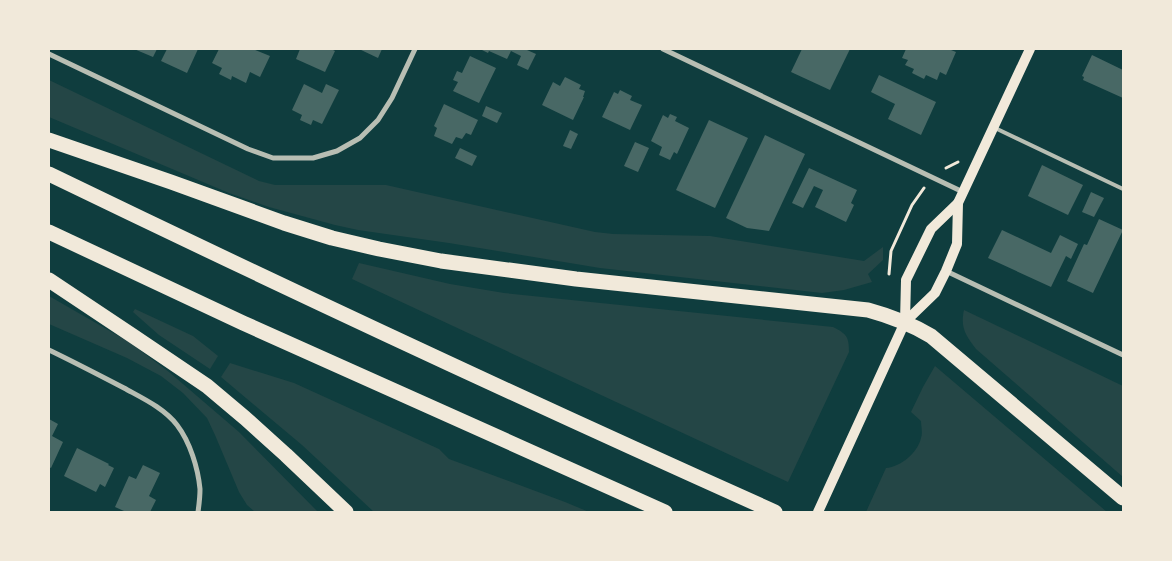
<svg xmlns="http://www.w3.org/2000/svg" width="1172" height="561" viewBox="0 0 1172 561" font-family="'PT Sans Narrow',sans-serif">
<rect width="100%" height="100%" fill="#0f3d3e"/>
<!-- green -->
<g fill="#244646">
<polygon points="49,80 259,181 275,185 386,185 595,232 613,234 710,236 864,261 883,247 883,260 868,274 872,282 844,290 822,293 600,268 449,243 358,230 335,225 269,207 229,193 49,117"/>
<path d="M359 263 450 284 504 293 833 327C847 334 849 337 849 352L788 482 352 279Z"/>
<polygon points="49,296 129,342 169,372 239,432 318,512 255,512 247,505 239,492 215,435 207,418 183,393 161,376 127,358 49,324"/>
<polygon points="135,309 193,336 218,356 210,369 159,335 133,312"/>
<path d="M964 310 1123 386V477L976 349C966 336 960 328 964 310Z"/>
<polygon points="230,363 294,383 439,449 449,459 565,502 589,512 374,512 302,445 221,377"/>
<path d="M935 366 1107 512H866L886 468C901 467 918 452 921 438 923 433 921 426 921 421L911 412 923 387Z"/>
</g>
<!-- building -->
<g fill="#486865">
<polygon points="134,49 157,49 153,57"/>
<polygon points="167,49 198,49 187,73 161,61"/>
<polygon points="219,49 253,49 270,56 260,77 250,72 246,83 232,76 231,80 219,74 222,68 212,63"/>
<polygon points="300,49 331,49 335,51 325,72 296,59"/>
<polygon points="359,49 382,49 378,58"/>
<polygon points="480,49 528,49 527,50 536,54 528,70 517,65 521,56 511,51 507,59 489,51 488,53"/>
<polygon points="802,49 850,49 830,90 791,72"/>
<polygon points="906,49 952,49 951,50 956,52 946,75 940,72 937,80 926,75 924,79 912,73 914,69 905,65 908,60 902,58"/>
<polygon points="1092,55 1123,70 1123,98 1083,80 1084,77 1082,76"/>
<polygon points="470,56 496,68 479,103 453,91 458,82 453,80 457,71 462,73"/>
<polygon points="879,75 936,102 921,135 888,119 895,104 871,92"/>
<polygon points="565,77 581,85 579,89 585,91 583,97 584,97 573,120 542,105 553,82 560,86"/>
<polygon points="304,84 322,93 326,84 339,90 322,124 313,120 311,125 300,120 302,115 292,110"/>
<polygon points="620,90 632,96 630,100 642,105 630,130 602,117 614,92 618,94"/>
<polygon points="444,104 478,120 471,135 466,133 462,139 456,137 452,144 434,136 437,128 434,126"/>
<polygon points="486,106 502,113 497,123 482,116"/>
<polygon points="670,114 677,117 675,121 689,128 677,154 674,152 670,160 659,155 662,147 651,141 663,115 668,118"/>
<polygon points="709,120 748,138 715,208 676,190"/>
<polygon points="570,130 578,134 571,149 563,146"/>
<polygon points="765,135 805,154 769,231 747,228 726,218"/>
<polygon points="635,142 649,148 638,172 624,166"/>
<polygon points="460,148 477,156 472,166 455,158"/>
<polygon points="1042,165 1083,185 1068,215 1028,196"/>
<polygon points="809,168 857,190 851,203 854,205 846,222 815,207 823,190 814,186 803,208 792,203"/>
<polygon points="1091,192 1104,198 1094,217 1082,212"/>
<polygon points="1099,219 1123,230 1093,293 1067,281 1084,244 1087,245"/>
<polygon points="1002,230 1051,253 1060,235 1078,244 1071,259 1066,256 1051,287 988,258"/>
<polygon points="49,419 58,424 52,436 63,442 51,468 49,467"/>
<polygon points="77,448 109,464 108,465 114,468 105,487 100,484 96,492 64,476"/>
<polygon points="143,465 160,473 149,496 156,500 150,512 123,512 124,511 115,507 129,476 136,479"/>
</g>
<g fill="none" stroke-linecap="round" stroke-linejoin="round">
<!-- path -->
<g stroke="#f1e9da" stroke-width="3">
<polyline points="946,168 958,162"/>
<polyline points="889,274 891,251 912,205 924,188"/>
</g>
<!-- service -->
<polyline stroke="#b8beb3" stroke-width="4" points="995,128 1123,189"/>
<!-- minor -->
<g stroke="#b8beb3" stroke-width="5">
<polyline points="663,49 963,192"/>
<polyline points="49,54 248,149 273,158 313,158 337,151 360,138 378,120 392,98 415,49"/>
<polyline points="946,271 1123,355"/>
<path d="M49 350C74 362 99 375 124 388 142 398 164 408 177 425 190 442 198 468 200 489 200 497 199 505 198 512"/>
</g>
<!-- secondary -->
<g stroke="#f1e9da" stroke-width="10">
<polyline points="905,322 906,280 931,229 958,203"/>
<polyline points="818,512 905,322 935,293 946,271 957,244 958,203 1030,49"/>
</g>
<!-- motorway -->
<g stroke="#f1e9da" stroke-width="15">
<path d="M49 140 171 182 284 223 332 238 379 249 441 261 576 279 868 310C890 316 911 324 931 336L1123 498"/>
<path d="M49 174C289 290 531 403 775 512"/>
<polyline points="49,232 243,323 665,512"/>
<polyline points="49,280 133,336 207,386 245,418 286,455 346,512"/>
</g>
</g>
<!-- border -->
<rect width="1172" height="561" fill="none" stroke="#f1e9da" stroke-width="100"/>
</svg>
